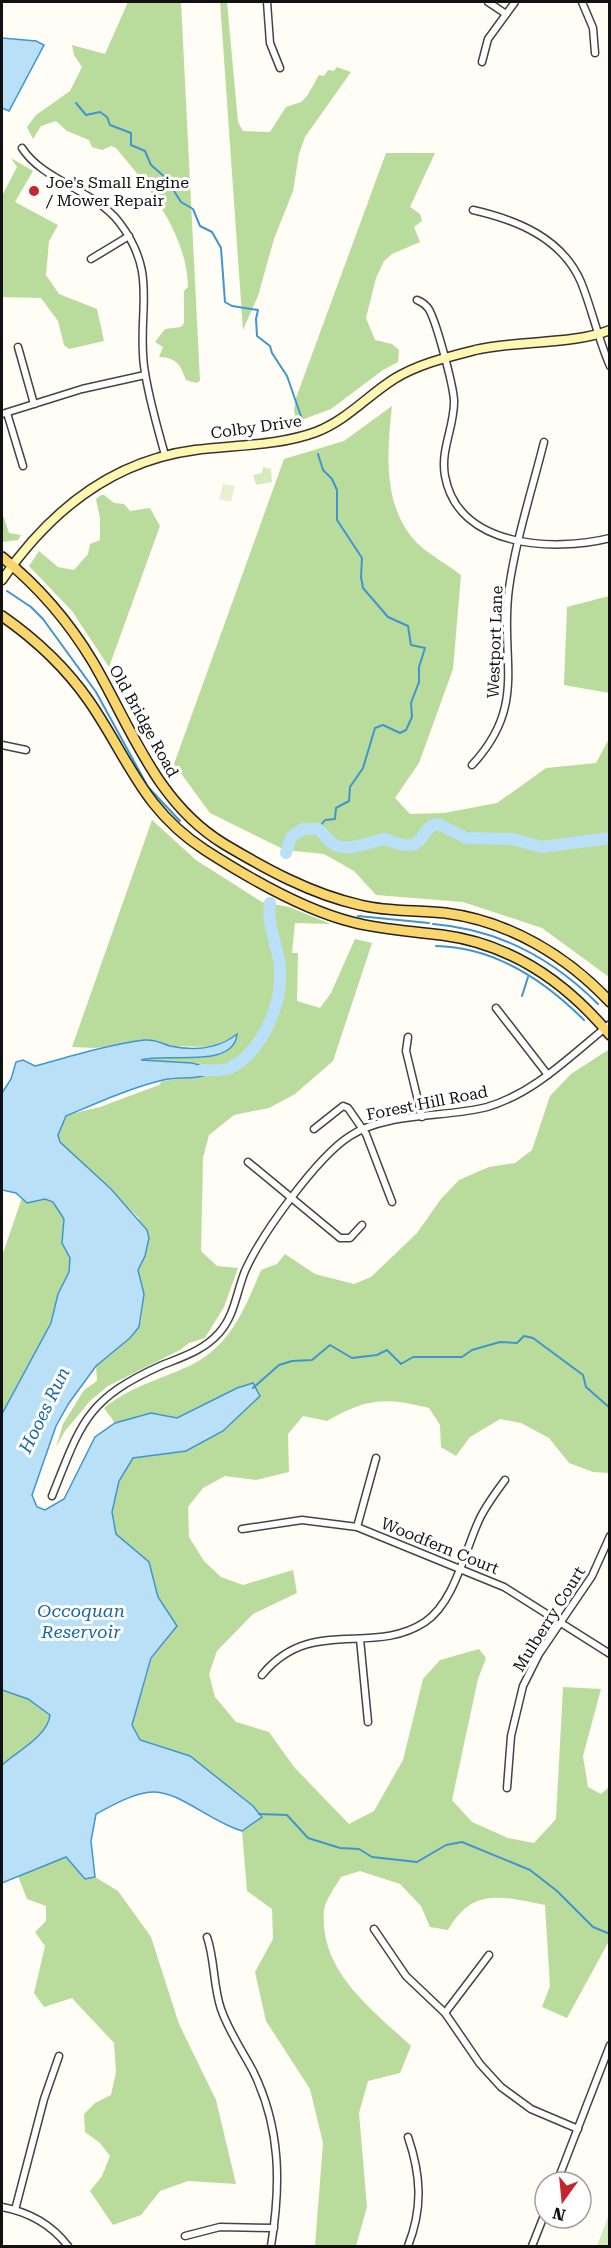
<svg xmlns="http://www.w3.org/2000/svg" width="611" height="2248" viewBox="0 0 611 2248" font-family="'Roboto Serif',serif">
<rect width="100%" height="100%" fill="#fffdf5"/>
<!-- green -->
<g fill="#d5ebbd">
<polygon points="263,467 271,469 272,482 256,485 253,475 262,473"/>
<polygon points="609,2214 609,2246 597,2246"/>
</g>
<!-- forest -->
<g fill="#b9dc9c">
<path d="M128 2H181L200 381 196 383 186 380C180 364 177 358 159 357L163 347 155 342 165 329 181 327 184 323V291L188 287C187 234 149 187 116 148L111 146 102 150 92 147 89 140 67 131 56 121 41 126 33 139 27 127 36 115 70 91 82 67 74 55 72 45 105 54Z"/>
<polygon points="220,2 227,2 238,122 243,131 270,132 286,107 301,102 307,96 319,75 324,76 328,70 334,71 337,67 351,72 305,137 299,154 293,191 274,239 258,296 243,330"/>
<polygon points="386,153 435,153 410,207 420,214 422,221 414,227 420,242 392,254 384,261 376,278 366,318 375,340 392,344 399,350 398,362 383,370 331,409 296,422 294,410 296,398"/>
<polygon points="11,158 33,171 15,202 58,225 49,241 46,275 59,294 97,309 104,341 69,349 64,345 58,321 41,298 2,297 2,196 17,167"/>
<path d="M392 406C387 452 382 505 416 542 428 554 447 564 461 575L453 669 419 763 395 798 410 814 444 813 497 803 546 768 596 763 609 739V977L542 928 463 902 376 895 354 871 324 854 285 850 210 813 174 764 284 459 344 441Z"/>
<polygon points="101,495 104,495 114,503 124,504 130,511 150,508 160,526 109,667 72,611 29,566 39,551 58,567 74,570 88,554 90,544 100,540 100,518 96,499"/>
<polygon points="2,512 9,533 21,535 18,540 2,542"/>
<polygon points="609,596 609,693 564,685 567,607"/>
<path d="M152 820 196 860 262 902 289 907 331 924 295 923 292 953H298L297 1001 320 1008 331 993 355 939 372 943 333 1061 295 1094 269 1108 234 1115 209 1135 203 1158 201 1251 217 1266 238 1268 224 1307 205 1338 189 1343 180 1350 108 1386 90 1401 65 1431 56 1447 63 1424 84 1390 97 1381 96 1366 130 1338 141 1321 144 1294 138 1270 139 1218 60 1142 58 1135 66 1115 100 1107 159 1085 162 1081 210 1075 216 1070 192 1063 139 1060C161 1055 214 1062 227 1051 232 1047 234 1040 237 1035L211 1047 172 1046 154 1040 95 1048 72 1047Z"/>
<path d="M608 1050 609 1473 593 1472 569 1463 549 1438 521 1423 500 1419 470 1437 456 1456 441 1447 440 1425 429 1408C386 1397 366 1398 327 1421L303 1416 288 1434 289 1472 256 1480 225 1476 203 1488 188 1507 189 1537 204 1561 221 1577 243 1585 293 1570 297 1593 253 1614 217 1651 209 1674 215 1697 236 1722 269 1732 294 1767 349 1824 374 1811 403 1760 423 1679 440 1660 479 1649 486 1658 478 1679 452 1800 472 1822 508 1838 534 1843 556 1819 563 1687 601 1689 583 1756 588 1787 601 1794 609 1787V1941L567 2018 542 2007 550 1986 545 1905C502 1897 473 1886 448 1930L430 1927 421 1906 400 1884 360 1871 341 1877C336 1886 325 1900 324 1910 319 1972 371 2008 411 2046L400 2073 368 2081 359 2113 367 2207 356 2246H315L323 2143 310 2089 266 2021 255 1972 273 1939 272 1909 247 1891 242 1831 262 1816 190 1757 140 1740 132 1725 152 1658 177 1626 158 1597 149 1562 116 1534 112 1512 119 1481 133 1458 186 1451 223 1431 260 1396 253 1383 237 1388 177 1418 151 1413 115 1423 104 1408C130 1387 158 1380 187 1367 229 1349 245 1309 261 1270L277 1264 285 1254 315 1274 354 1284 371 1277 417 1233 441 1199 459 1180 489 1167 515 1163 532 1150 550 1096 571 1074Z"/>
<polygon points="22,1198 27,1203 45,1199 53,1202 64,1219 62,1243 70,1258 69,1272 58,1294 51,1323 2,1414 2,1256"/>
<path d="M2 1690 28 1699 51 1715C48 1736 16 1752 2 1765Z"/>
<polygon points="66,1857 85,1879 95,1877 118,1891 151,1937 179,2024 216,2100 236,2184 188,2181 160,2191 141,2215 113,2225 90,2191 102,2176 110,2156 100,2143 85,2132 84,2114 95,2103 111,2095 116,2072 114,2043 72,1998 44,2007 34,1993 45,1946 35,1932 46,1921 46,1906 27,1899 18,1876"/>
</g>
<!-- pitch -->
<polygon fill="#e6f2cf" points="223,484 235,486 231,502 219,499"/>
<!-- water -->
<g fill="#b9e0f7" stroke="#3f96cf" stroke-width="1.5">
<polygon points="2,38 36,41 44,45 9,111 2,108"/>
<path d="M237 1034C234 1070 166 1052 141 1060L192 1063 217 1070C200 1081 182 1076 163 1080 130 1088 97 1103 66 1116L58 1135 60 1142 111 1189 147 1230 149 1238 145 1256 138 1270 144 1294 139 1327 130 1338 96 1366 69 1403 56 1426 32 1495 37 1507 45 1510 64 1499 95 1437 115 1423 151 1413 177 1418 237 1388 253 1383 260 1396 223 1431 186 1451 133 1458 119 1481 112 1512 116 1534 149 1562 158 1597 177 1626 151 1658 132 1725 140 1740 190 1756 253 1806 262 1817 242 1831C214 1823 185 1797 162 1793 141 1788 113 1805 96 1814L91 1841 95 1877 85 1879 66 1857 2 1883V1765C16 1752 48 1736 50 1715L28 1699 2 1690V1414L51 1323 58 1294 69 1272 70 1258 62 1243 64 1219 53 1202 45 1199 27 1203 16 1193 2 1190V1093L11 1079 16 1062 23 1060 35 1066C72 1056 107 1045 144 1040 156 1039 160 1043 170 1046 194 1051 218 1049 237 1034Z"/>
</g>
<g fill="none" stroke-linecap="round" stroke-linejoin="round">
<!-- stream -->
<g stroke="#3f96cf" stroke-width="2">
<polyline points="76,103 86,115 100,112 107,117 110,125 131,133 131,145 145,151 151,165 166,178 181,202 193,209 200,226 212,232 221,248 225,302 232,306 258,310 256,319 257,336 270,346 272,353 287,376 303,422"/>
<polyline points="318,454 323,470 332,479 337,490 337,520 362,558 361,577 363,588 388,617 408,626 411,645 425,648 419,667 419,682 411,703 412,717 406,730 400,733 383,725 375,728 363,768 350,787 349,801 336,808 335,819 325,820 318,829"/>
<polyline points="7,591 31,607 43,619 96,692 148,787 180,821"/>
<polyline points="358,916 429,923"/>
<path d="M433 924C497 929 552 958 598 1004"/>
<path d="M436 946C493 947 544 980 584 1020"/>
<polyline points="522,996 528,977"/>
<polyline points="253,1388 279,1365 292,1361 312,1360 330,1345 352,1358 377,1355 387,1350 401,1364 413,1357 462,1357 472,1350 500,1342 517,1343 524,1336 533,1338 583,1375 586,1387 610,1408"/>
<polyline points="259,1814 287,1815 308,1838 340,1848 359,1849 372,1857 417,1862 446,1845 462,1842 530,1870 557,1891 593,1927 610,1934"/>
</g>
<!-- river -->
<g stroke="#b9e0f7" stroke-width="12">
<path d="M286 853 291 837 303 829H318C323 833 327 839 332 843 347 854 370 841 385 839 430 858 415 828 438 824L466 838 513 839 542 847 610 838"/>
<path d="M202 1070C211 1070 222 1072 230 1068 262 1052 282 1005 280 970 279 947 266 925 270 903"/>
</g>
<defs>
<g id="street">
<polyline points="267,2 270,43 280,68"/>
<polyline points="488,2 506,14"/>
<polyline points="582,2 593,28 595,53"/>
<polyline points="482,62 488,39 515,2"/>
<path d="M22 148C43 181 93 189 119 222 159 274 137 310 144 366 148 396 157 426 165 455"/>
<path d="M473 210C517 220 562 238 581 282 592 309 598 339 610 366"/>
<polyline points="91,259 129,236"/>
<path d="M417 300C422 302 425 304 428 308 436 319 453 385 454 400 455 426 440 449 445 476 458 548 554 552 610 538"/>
<polyline points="18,347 34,404"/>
<polyline points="7,413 23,466"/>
<polyline points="2,414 82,389 145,375"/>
<polyline points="2,745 26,750"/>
<path d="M472 765C529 704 499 659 509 588 516 539 532 490 544 442"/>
<polyline points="496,1008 548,1075"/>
<polyline points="408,1037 406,1051 422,1117"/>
<polyline points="314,1129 343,1106 348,1108 366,1134 392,1202"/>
<polyline points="248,1162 340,1238 350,1238 362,1225"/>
<path d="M52 1496C81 1424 85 1400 160 1366 182 1357 203 1351 219 1333 235 1315 236 1293 245 1271 261 1235 317 1157 350 1136 386 1112 445 1118 487 1107 535 1093 571 1055 610 1024"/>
<polyline points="357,1527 376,1458"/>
<polyline points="242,1529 302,1520 357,1527 504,1587 610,1654"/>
<polyline points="360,1639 368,1722"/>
<path d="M262 1675C311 1615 372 1657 425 1622 455 1602 465 1549 480 1518 487 1504 496 1492 505 1480"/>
<polyline points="507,1788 511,1736 523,1686 539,1654 592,1576 610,1536"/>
<polyline points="374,1929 406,1976 445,2013 480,2064 501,2087 531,2109 578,2129"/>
<path d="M207 1937C215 1960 213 1986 221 2009 229 2032 242 2050 253 2071 281 2128 281 2185 271 2246"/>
<polyline points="445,2013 489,1955"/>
<path d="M408 2137C421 2175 423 2208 408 2246"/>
<polyline points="557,2182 610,2045"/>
<path d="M2 2207C29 2212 51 2224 68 2246"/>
<polyline points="15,2210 44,2099 59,2056"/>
<polyline points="185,2236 220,2227 274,2228"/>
<polyline points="532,2246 545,2213"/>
</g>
<path id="secondary" d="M2 580C49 512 110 461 195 450 234 445 278 446 316 432 347 420 367 396 394 379 418 364 448 357 475 350 518 340 572 345 610 330"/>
<g id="primary">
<path d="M2 557C38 586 69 622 93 662 131 727 156 803 224 844 266 869 311 894 360 905 388 912 417 910 445 913 509 921 567 956 610 1002"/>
<path d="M2 616C35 639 66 668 89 701 129 759 142 809 205 850 247 877 304 910 352 922 382 930 412 931 442 935 511 944 566 982 610 1035"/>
</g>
</defs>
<!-- street casing -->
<use href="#street" stroke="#444" stroke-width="9"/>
<!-- secondary casing -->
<use href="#secondary" stroke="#333" stroke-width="11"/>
<!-- primary casing -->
<use href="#primary" stroke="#222" stroke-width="12"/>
<!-- street -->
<use href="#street" stroke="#fff" stroke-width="6"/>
<!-- secondary -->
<use href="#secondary" stroke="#fff6b0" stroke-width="8"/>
<!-- primary -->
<use href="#primary" stroke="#f9d66b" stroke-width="9"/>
</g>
<!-- markers -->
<circle fill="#c4262e" stroke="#fff" stroke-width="2" cx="34" cy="191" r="6"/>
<g text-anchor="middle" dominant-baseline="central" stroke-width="6" stroke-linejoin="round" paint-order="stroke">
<!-- poi labels -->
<g font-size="16" fill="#111" stroke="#fff" text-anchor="start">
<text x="46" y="182">Joe's Small Engine<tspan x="46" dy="18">/ Mower Repair</tspan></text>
</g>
<!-- street labels -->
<g font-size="16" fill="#111" stroke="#fff">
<text transform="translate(256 427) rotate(-8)">Colby Drive</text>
<text transform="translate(495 642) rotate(-88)">Westport Lane</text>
<text transform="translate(144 721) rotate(61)">Old Bridge Road</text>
<text transform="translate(427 1103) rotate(-11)">Forest Hill Road</text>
<text transform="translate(440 1546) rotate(22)">Woodfern Court</text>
<text transform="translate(549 1619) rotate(-58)">Mulberry Court</text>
</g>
<!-- water labels -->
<g font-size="18" font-style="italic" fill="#1768a6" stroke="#fff">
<text transform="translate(44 1410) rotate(-64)">Hooes Run</text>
<text x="81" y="1610">Occoquan<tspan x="81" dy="21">Reservoir</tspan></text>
</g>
</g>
<!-- border -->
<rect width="611" height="2248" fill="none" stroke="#111111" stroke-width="6"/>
<!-- north arrow -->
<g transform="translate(563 2200) rotate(195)"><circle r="28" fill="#ffffff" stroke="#a0a0a0" stroke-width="1.5"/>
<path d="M0-4.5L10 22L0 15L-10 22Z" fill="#c4262e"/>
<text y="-9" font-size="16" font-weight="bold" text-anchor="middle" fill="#111111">N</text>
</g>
</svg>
